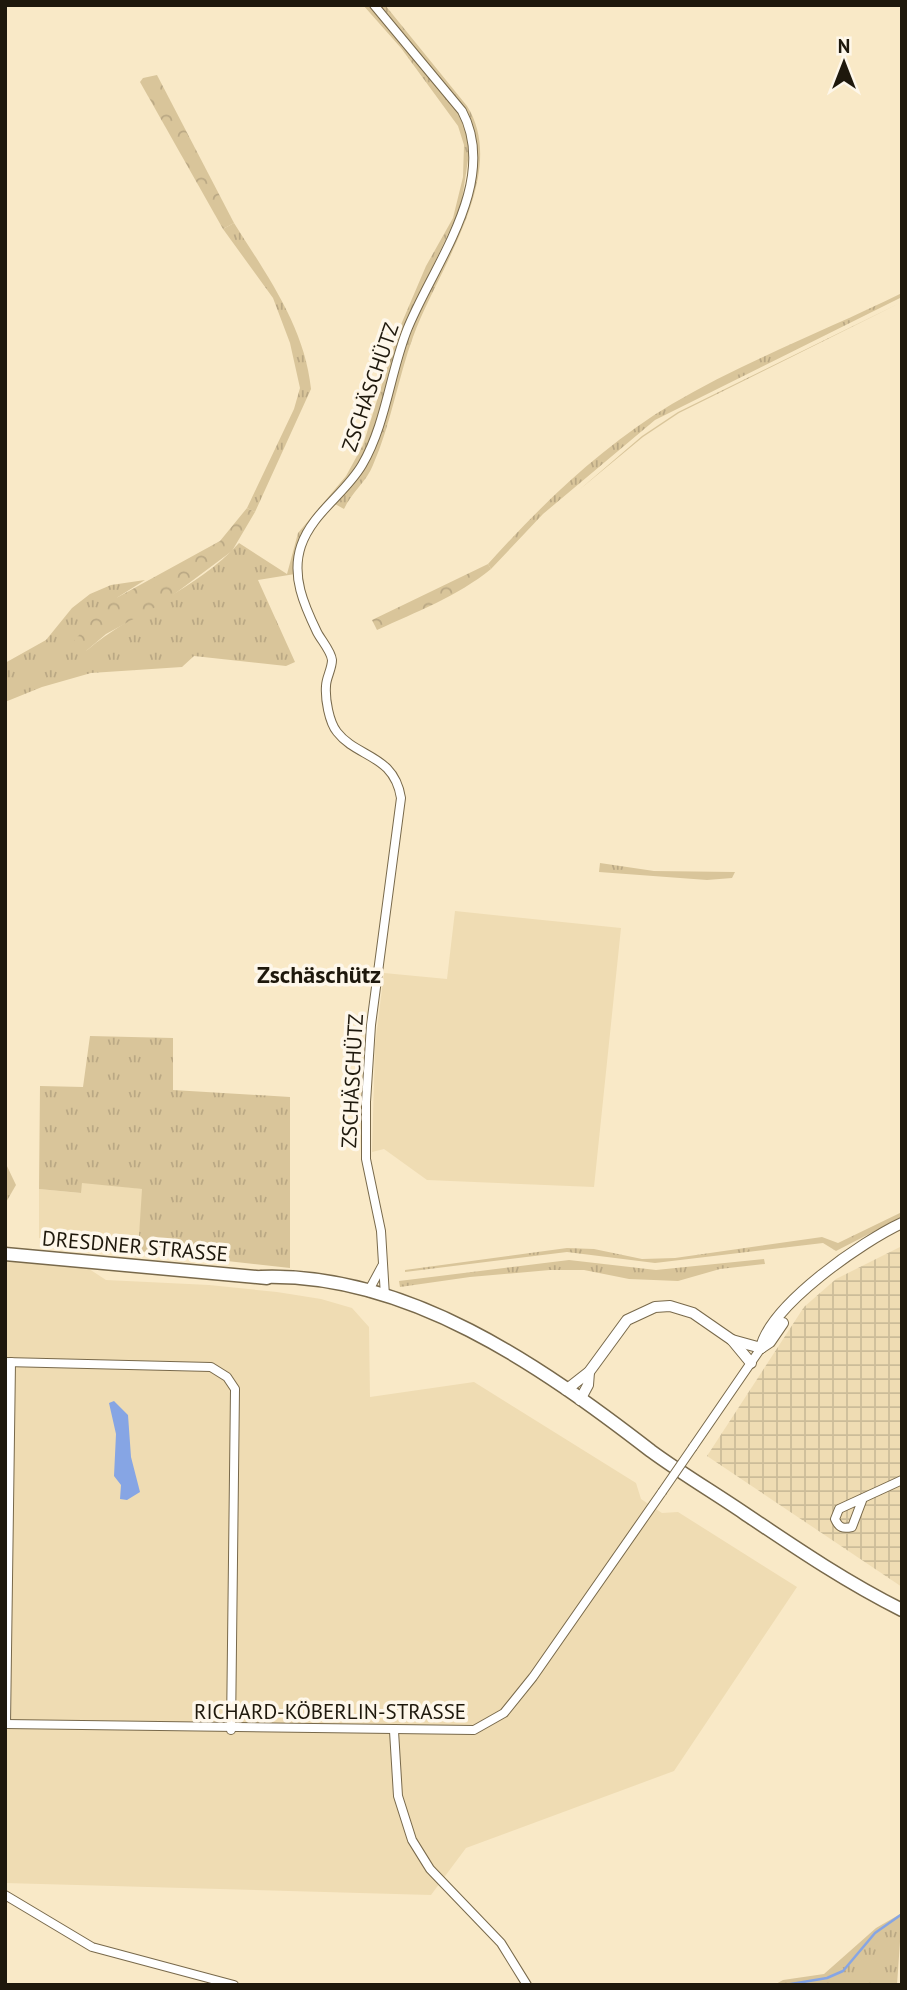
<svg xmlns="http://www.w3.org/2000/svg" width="907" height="1990" viewBox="0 0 907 1990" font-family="'PT Sans',sans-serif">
<defs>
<pattern id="industrial-grid" width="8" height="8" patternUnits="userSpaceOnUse" patternTransform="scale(1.75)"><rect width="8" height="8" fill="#efdcb3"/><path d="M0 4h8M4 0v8" fill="none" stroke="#ccbc99"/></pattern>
<pattern id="grass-tufts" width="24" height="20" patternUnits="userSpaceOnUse" patternTransform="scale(1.75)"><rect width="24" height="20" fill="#d9c59a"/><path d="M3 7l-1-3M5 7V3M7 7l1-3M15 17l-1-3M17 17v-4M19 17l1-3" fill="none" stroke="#baa884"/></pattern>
<pattern id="forest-crowns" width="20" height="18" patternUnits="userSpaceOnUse" patternTransform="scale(1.75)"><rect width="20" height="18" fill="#d9c59a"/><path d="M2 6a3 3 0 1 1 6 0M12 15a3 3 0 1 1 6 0" fill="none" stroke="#baa884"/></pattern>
</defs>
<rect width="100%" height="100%" fill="#f9e9c7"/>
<!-- built -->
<g fill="#efdcb3">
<polygon points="455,911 621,928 594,1187 427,1180 384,1149 372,1152 375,1045 384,973 447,979"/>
<polygon points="82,1182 143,1189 138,1251 39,1238 39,1189 80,1193"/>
<polygon points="5,1259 83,1265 106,1280 209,1285 277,1292 321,1299 352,1308 369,1327 370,1397 474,1382 636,1483 641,1499 662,1513 678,1512 797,1587 674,1771 466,1848 431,1895 5,1883"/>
</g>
<!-- industrial -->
<polygon fill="url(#industrial-grid)" points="902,1246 902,1587 707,1456 804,1307 836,1279"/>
<!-- grass -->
<g fill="url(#grass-tufts)">
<path d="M363 5H368L459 113 465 122 470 147 461 206 415 305 368 445 349 478 309 524 295 574 258 580 295 662 286 666 194 656 182 667 91 673 42 687 5 702V663L46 640 72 608 90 594 111 585 145 580 118 597 86 651C133 611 197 590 239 543L287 574 298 533 346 476 363 445 400 327 426 266 453 218 463 177 464 145 458 126 401 48Z"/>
<path d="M379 5H385L467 106C510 174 436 272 413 337 398 378 391 424 373 465 367 481 351 493 344 509L335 504 366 465 410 330 462 221 474 133 464 109Z"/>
<path d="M234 223C266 274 305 327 311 389L255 512 247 508 294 409 300 388 290 343 273 298 223 229Z"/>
<path d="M902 293V297L655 420 543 514 491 569 488 564C541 505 603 445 672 404 743 362 827 330 902 293Z"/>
<polygon points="902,302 679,413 643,437 579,490 642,436 678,412"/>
<polygon points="600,863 654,871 735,872 732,878 707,880 599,872"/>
<polygon points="90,1036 173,1038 173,1090 290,1097 290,1268 138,1251 142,1189 82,1183 81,1193 39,1189 40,1086 83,1087"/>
<polygon points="5,1162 16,1185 5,1204"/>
<polygon points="902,1212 902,1217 836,1251 823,1243 655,1263 567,1252 405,1272 405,1270 567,1248 594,1249 642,1259 675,1258 822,1237 838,1243"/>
<polygon points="764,1259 765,1264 720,1269 678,1281 629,1279 584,1270 550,1270 470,1277 400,1287 399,1281 569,1260 656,1270"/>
<polygon points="902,1913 897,1985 774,1985 783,1980 824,1974 876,1928"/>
</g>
<!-- forest -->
<g fill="url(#forest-crowns)">
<polygon points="157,75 234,223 223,229 140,82 143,78"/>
<polygon points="247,508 255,512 232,551 161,604 106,634 86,651 78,650 73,642 98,613 118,597 220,541"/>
<path d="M488 564 491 569C458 596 416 612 377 630L372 620Z"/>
</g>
<!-- water -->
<polygon fill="#86a5e4" points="114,1401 128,1415 131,1457 140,1492 127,1500 120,1499 121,1485 114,1476 116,1434 109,1403"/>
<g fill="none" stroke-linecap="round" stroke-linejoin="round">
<!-- stream -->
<polyline stroke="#86a5e4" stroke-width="2.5" points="785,1985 827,1978 843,1971 875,1933 902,1914"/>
<defs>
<g id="minor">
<path d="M374 5 462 111C500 182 433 265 407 330 390 373 386 424 362 465 345 494 312 513 301 546 291 576 304 605 317 632 321 640 331 651 332 660 332 669 326 678 326 686 325 699 329 722 337 732 357 758 394 754 401 798L371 1025 366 1102V1159L381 1231 385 1296"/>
<polyline points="368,1292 382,1266"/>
<polyline points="5,1362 211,1367 227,1377 235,1389 231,1730"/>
<polyline points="693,1447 761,1348"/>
<path d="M863 1498 852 1527C843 1529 839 1528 835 1519L839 1509 902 1480"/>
<polyline points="5,1724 474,1730 504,1713 533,1677 662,1492"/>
<polyline points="6,1724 11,1362"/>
<polyline points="394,1731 398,1796 412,1840 430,1869 501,1943 527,1985"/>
<polyline points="5,1895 92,1947 234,1985"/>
</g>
<g id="tertiary">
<polyline points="732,1340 761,1348"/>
<path d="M761 1348C770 1305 863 1241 902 1223"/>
<polyline points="761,1348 770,1342 783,1323"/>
<polyline points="566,1390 589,1372 627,1320 655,1307 670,1306 693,1313 732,1340 751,1363"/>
<polyline points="580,1400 588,1385 589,1372"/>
</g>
<g id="primary">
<polyline points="5,1254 267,1278"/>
<path d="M261 1277C407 1272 541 1366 651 1451 681 1473 713 1492 744 1513 796 1548 846 1582 902 1610"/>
</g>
</defs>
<!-- minor casing -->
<use href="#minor" stroke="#78694b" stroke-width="10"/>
<!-- tertiary casing -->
<use href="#tertiary" stroke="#78694b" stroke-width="12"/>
<!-- primary casing -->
<use href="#primary" stroke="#78694b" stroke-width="15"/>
<!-- minor -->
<use href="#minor" stroke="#fff" stroke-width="8"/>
<!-- tertiary -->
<use href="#tertiary" stroke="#fff" stroke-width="10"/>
<!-- primary -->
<use href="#primary" stroke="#fff" stroke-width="12"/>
<defs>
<polyline id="minor-bridge" points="662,1492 693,1447"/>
</defs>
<!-- minor-bridge casing -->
<use href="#minor-bridge" stroke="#78694b" stroke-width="10" stroke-linecap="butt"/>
<!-- minor-bridge -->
<use href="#minor-bridge" stroke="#fff" stroke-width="8"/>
</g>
<g text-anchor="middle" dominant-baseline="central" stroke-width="7" stroke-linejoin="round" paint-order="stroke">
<!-- street labels -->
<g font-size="21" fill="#1e180c" stroke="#fef7ea">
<text transform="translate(370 387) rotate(-71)">ZSCHÄSCHÜTZ</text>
<text transform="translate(352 1081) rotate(-87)">ZSCHÄSCHÜTZ</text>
<text transform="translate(135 1246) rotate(5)">DRESDNER STRASSE</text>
<text x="330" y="1711">RICHARD-KÖBERLIN-STRASSE</text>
</g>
<!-- quarter labels -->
<g font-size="24" font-weight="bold" fill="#1e180c" stroke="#fef7ea">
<text x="319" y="974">Zschäschütz</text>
</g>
</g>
<!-- border -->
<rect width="907" height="1990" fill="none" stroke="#1e180c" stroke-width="14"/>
<!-- north arrow -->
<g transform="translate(844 63)" stroke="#fef7ea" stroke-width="5" paint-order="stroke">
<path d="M0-5L12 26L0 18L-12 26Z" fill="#1e180c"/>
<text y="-10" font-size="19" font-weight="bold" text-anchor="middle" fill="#1e180c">N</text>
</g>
</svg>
